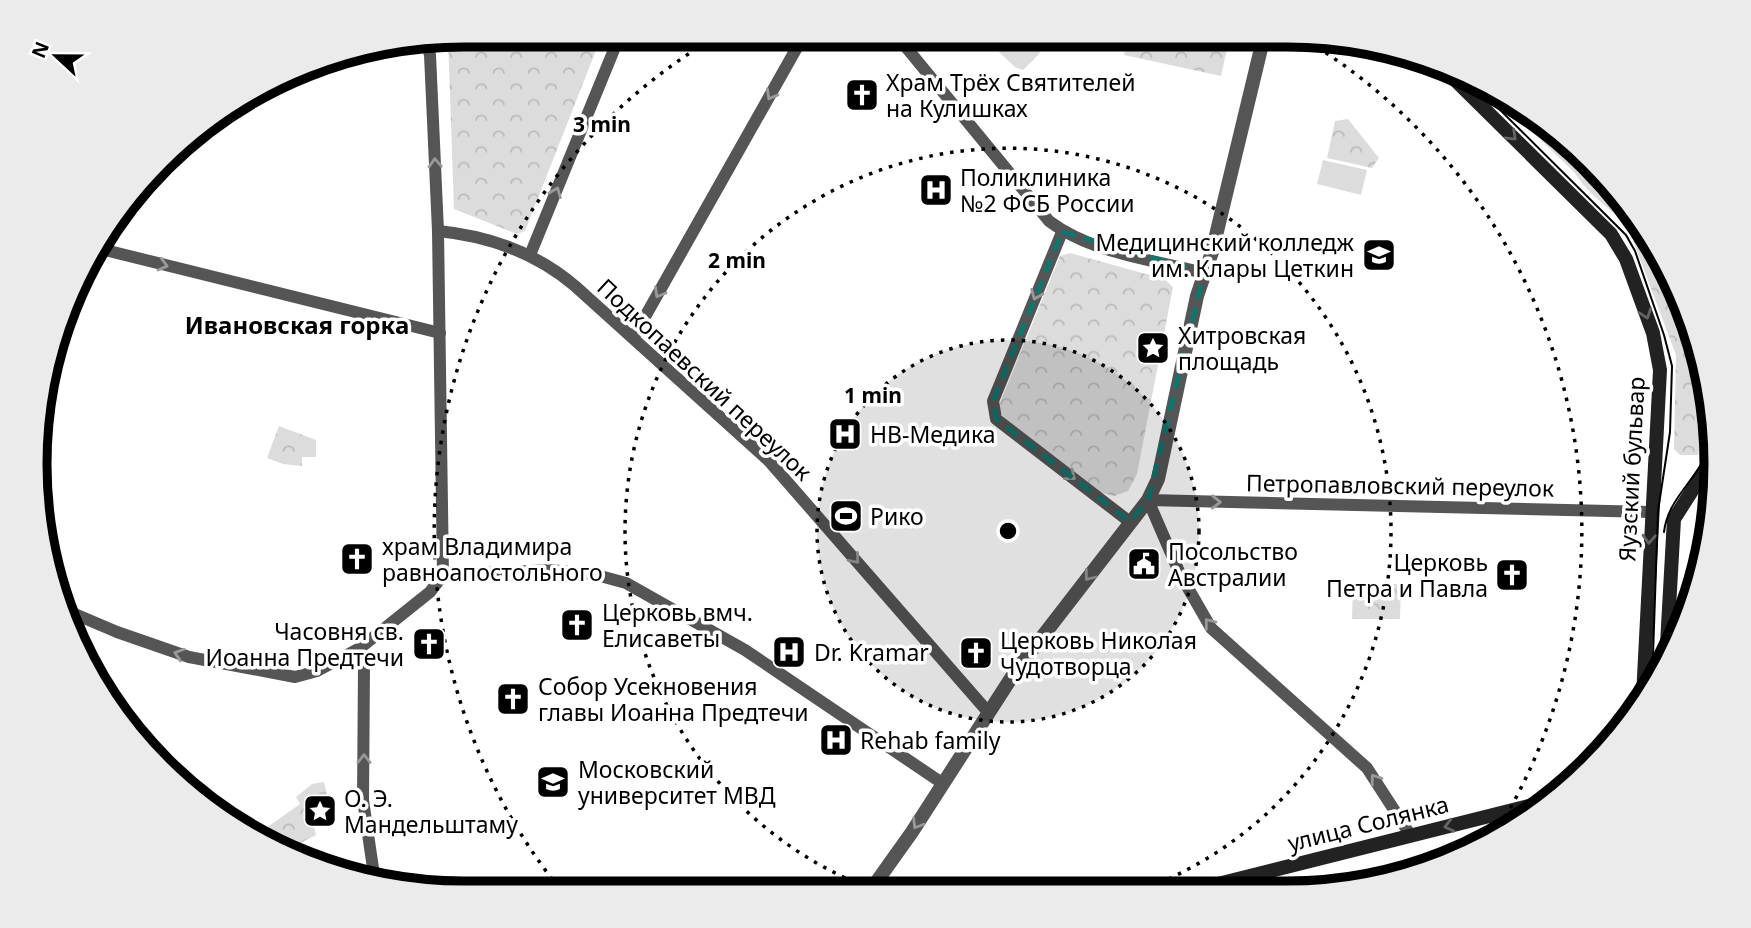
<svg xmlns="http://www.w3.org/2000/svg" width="1751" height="928" viewBox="0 0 1751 928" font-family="'Noto Sans',sans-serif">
<defs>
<pattern id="grass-tufts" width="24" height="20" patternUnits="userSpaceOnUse" patternTransform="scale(1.75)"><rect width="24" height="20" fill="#dcdcdc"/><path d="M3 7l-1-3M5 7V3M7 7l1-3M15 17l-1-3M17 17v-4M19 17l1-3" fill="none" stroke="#bbb"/></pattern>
<pattern id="forest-crowns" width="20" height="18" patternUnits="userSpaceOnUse" patternTransform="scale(1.75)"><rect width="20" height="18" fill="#dcdcdc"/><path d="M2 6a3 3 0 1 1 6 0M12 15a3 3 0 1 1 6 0" fill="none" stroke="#bbb"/></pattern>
</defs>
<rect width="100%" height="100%" fill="#fff"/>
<!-- grass -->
<polygon fill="url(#grass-tufts)" points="1014,36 1046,36 1039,54 1023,70 1015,67 999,52"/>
<!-- forest -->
<g fill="url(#forest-crowns)">
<polygon points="464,35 602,35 525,231 517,234 454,209 448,38"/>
<polygon points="1129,36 1230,36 1221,76 1124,55"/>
<path d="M1482 83 1610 181 1693 326 1705 416 1698 455H1680L1674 449 1676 355 1629 230C1613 209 1588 195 1575 173Z"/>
<polygon points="1348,119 1379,158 1372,168 1327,158 1335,121"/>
<polygon points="1070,253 1164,279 1173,287 1137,474 1128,491 1114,496 1099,492 1005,420 1000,411 1000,403 1060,256"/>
<polygon points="279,426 316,440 316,457 302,457 302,466 283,464 267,458"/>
<polygon points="1353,584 1401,584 1400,619 1352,619"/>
<polygon points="324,782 332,817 313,822 316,835 285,851 274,849 256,835 300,804 296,797 312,784"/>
</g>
<!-- garden -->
<polygon fill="#dcdcdc" points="1323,160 1367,170 1361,195 1317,184"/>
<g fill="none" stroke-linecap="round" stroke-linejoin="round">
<!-- minor -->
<g stroke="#555" stroke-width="12">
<path d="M896 35 1049 221C1091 253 1154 260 1204 273"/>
<polyline points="426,41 430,55 438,231 443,575"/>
<path d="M438 231C490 236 535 252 575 286L769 461 988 712"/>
<polyline points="1062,232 993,401 996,419 1130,522"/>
<polyline points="97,248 440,333"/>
<polyline points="530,255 620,35"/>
<polyline points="633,338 804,35"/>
<polyline points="443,575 550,570 593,574 626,583 745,650 942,783"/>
<polyline points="63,609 117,632 189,657 295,677 317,671 360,648 430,592 443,575"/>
<polyline points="360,648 364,665 363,800 374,875"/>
<polyline points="1411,836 1367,768 1211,628 1180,574 1148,500 1651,512"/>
</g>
<!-- tertiary -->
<polyline stroke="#555" stroke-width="14" points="870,891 912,832 1015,672 1148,500 1158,479 1197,296 1212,252 1264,36"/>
<!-- secondary -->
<g stroke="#222" stroke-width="14">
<polyline points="1446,71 1611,234 1626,259 1653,333 1660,370 1643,696"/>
<polyline points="1666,662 1674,519 1711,461"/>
<polyline points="1194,890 1553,800"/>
</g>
<!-- tram -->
<g stroke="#000" stroke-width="2">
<polyline points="1467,77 1626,235 1635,251 1664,335 1672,366 1670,432 1658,511 1652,684"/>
<path d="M1664 532C1668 496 1701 478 1709 445"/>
</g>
</g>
<!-- one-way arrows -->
<defs><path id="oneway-chevron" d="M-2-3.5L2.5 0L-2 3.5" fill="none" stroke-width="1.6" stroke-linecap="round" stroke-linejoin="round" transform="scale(1.75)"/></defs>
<g stroke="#999">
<use href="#oneway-chevron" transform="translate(771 95) rotate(119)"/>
<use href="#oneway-chevron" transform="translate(435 163) rotate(-93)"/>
<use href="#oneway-chevron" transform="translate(556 192) rotate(-68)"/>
<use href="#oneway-chevron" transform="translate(163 265) rotate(15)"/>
<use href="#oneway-chevron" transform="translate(659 293) rotate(120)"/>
<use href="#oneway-chevron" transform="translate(1036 295) rotate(112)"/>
<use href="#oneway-chevron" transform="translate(1071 476) rotate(38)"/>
<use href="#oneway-chevron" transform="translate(1216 502) rotate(1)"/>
<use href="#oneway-chevron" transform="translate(855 559) rotate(49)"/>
<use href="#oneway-chevron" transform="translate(1089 576) rotate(128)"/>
<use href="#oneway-chevron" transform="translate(1209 623) rotate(-128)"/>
<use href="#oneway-chevron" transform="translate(179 654) rotate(-162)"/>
<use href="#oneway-chevron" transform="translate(364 759) rotate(-90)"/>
<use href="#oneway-chevron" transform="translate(1375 779) rotate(-126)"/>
<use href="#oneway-chevron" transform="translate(917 824) rotate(122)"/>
</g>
<g stroke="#646464">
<use href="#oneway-chevron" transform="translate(1512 136) rotate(44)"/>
<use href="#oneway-chevron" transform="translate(1646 314) rotate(71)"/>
<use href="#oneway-chevron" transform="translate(1649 539) rotate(93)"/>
<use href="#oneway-chevron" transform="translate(1449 826) rotate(166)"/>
</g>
<!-- marked area -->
<path fill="none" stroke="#0f766e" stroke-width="5" stroke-dasharray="14 9" stroke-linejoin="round" d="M1062 232 1204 273 1148 500 1130 522 996 419 993 401Z"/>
<!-- distance rings -->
<circle cx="1008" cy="531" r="191" fill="#000" fill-opacity=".12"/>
<g fill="none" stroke="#000" stroke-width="3.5" stroke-dasharray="3.5 7">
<circle cx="1008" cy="531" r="191"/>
<path d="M874 890A383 383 0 1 1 1142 890"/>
<path d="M559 888A574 574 0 0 1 717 36M1299 36A574 574 0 0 1 1497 831"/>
</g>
<!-- icons -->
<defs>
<symbol id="church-square" viewBox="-11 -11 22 22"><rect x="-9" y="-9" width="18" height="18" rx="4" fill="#000" stroke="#fff"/><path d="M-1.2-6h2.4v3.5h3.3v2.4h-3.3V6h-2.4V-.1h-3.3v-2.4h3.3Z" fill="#fff"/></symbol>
<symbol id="hospital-square" viewBox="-11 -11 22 22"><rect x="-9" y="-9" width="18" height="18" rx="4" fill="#000" stroke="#fff"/><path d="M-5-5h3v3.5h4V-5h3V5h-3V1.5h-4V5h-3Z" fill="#fff"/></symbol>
<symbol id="university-square" viewBox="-11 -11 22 22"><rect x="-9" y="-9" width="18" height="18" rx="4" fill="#000" stroke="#fff"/><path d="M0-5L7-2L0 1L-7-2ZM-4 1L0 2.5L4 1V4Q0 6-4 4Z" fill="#fff"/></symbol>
<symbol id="sight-square" viewBox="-11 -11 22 22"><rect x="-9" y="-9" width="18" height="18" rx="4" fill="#000" stroke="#fff"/><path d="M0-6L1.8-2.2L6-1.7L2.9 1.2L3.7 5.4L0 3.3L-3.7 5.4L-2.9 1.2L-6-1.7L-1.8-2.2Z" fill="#fff"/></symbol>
<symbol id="stadium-square" viewBox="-11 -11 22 22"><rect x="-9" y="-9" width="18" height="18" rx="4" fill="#000" stroke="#fff"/><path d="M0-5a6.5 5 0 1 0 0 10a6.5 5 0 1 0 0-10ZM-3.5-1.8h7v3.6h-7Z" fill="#fff"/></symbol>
<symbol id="civic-square" viewBox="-11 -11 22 22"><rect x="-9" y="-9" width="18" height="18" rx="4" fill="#000" stroke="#fff"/><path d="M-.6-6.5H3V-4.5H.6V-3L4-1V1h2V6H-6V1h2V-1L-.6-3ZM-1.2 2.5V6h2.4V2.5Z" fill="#fff"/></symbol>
</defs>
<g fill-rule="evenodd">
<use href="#church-square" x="843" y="76" width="38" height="38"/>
<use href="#hospital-square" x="917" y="171" width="38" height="38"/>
<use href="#university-square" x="1360" y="236" width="38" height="38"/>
<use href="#sight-square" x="1134" y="329" width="38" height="38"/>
<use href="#hospital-square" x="826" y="415" width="38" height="38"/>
<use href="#stadium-square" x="827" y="497" width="38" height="38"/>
<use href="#church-square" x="338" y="540" width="38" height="38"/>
<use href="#civic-square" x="1125" y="545" width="38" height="38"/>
<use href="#church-square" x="1493" y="556" width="38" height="38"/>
<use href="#church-square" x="558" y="606" width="38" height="38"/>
<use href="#church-square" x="410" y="625" width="38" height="38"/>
<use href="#hospital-square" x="770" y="633" width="38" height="38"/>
<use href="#church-square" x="957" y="634" width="38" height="38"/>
<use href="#church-square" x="494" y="680" width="38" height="38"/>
<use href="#hospital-square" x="817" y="721" width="38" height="38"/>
<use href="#university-square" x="534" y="763" width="38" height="38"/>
<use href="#sight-square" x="301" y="792" width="38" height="38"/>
</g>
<g text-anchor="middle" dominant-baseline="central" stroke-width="7" stroke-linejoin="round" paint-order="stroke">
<!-- poi labels -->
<g font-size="23" fill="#000" stroke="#fff" text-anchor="start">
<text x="886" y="82">Храм Трёх Святителей<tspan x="886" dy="26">на Кулишках</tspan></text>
<text x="960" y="177">Поликлиника<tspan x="960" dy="26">№2 ФСБ России</tspan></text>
<text x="1354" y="242" text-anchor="end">Медицинский колледж<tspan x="1354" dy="26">им. Клары Цеткин</tspan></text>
<text x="1178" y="335">Хитровская<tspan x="1178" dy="26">площадь</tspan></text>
<text x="870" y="434">НВ-Медика</text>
<text x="870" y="516">Рико</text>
<text x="382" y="546">храм Владимира<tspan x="382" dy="26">равноапостольного</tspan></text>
<text x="1168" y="551">Посольство<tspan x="1168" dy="26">Австралии</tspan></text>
<text x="1488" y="562" text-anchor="end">Церковь<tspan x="1488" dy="26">Петра и Павла</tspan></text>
<text x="602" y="612">Церковь вмч.<tspan x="602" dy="26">Елисаветы</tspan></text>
<text x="404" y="631" text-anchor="end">Часовня св.<tspan x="404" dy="26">Иоанна Предтечи</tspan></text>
<text x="1000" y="640">Церковь Николая<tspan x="1000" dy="26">Чудотворца</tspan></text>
<text x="814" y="652">Dr. Kramar</text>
<text x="538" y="686">Собор Усекновения<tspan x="538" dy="26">главы Иоанна Предтечи</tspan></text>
<text x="860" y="740">Rehab family</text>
<text x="578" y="769">Московский<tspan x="578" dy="26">университет МВД</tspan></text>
<text x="344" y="798">О. Э.<tspan x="344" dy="26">Мандельштаму</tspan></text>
</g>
<!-- street labels -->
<g font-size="23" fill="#000" stroke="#fff">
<text transform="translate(705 379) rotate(43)">Подкопаевский переулок</text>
<text transform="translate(1631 469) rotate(-87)">Яузский бульвар</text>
<text transform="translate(1400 485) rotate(1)">Петропавловский переулок</text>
<text transform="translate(1368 823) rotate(-14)">улица Солянка</text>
</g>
<!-- neighbourhood labels -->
<g font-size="24" font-weight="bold" fill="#000" stroke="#fff">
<text x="297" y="324">Ивановская горка</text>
</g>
</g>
<!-- crop -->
<path d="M0 0H1751V928H0ZM464 47H1287A417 417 0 0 1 1704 464V464A417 417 0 0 1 1287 881H464A417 417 0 0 1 47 464V464A417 417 0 0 1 464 47Z" fill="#ebebeb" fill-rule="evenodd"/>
<path fill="none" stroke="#000" stroke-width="9" d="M464 47H1287A417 417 0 0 1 1704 464V464A417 417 0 0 1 1287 881H464A417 417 0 0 1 47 464V464A417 417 0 0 1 464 47Z"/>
<circle cx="1008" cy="531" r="10" fill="#000" stroke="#fff" stroke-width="3.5"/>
<g font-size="21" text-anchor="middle" font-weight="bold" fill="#000" stroke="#fff" stroke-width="7" stroke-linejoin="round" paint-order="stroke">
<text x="602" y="132">3 min</text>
<text x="737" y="268">2 min</text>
<text x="873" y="403">1 min</text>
</g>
<!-- north arrow -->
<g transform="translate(56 56) rotate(292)" stroke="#ffffff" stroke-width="5" paint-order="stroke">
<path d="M0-5L12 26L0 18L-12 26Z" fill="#000000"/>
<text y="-10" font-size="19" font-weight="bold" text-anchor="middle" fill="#000000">N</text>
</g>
</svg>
